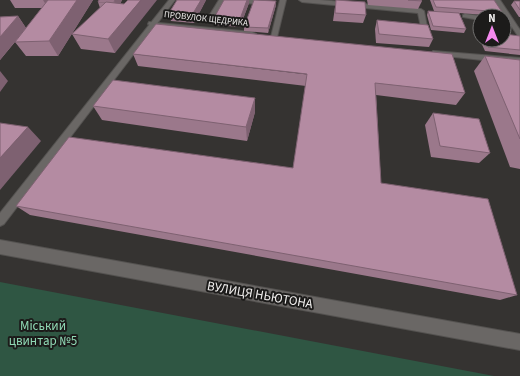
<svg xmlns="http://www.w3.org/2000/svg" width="520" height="376" viewBox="0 0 520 376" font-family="'Source Sans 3',sans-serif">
<rect width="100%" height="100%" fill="#353331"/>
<!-- green -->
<polygon fill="#2f5643" points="0,282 494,376 0,376"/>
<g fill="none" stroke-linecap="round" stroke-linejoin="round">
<defs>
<g id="lane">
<polygon points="169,0 175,0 4,224 0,226 0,213"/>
<polygon points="219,0 225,0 211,22 207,22 206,21"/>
<polygon points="232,0 253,0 270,3 267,5 235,2"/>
<polygon points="280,0 286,0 277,37 274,39 271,37"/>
<polygon points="299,0 320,0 421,9 424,11 428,32 425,34 422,32 418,13 302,2"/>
<polygon points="494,0 500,0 520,30 520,37 518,36"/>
<polygon points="465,14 480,16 480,20 463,17 463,15"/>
</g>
<g id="street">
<polygon points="149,22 252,32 256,34 252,36 152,26 148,24"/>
<polygon points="433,51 520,58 520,64 436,55 432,53"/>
<polygon points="0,240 520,334 520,350 0,254"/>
</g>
</defs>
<!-- lane casing -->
<use href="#lane" stroke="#545250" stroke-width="2"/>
<!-- street casing -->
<use href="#street" stroke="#545250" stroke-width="2"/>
<!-- lane -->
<use href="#lane" fill="#6a6765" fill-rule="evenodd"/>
<!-- street -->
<use href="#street" fill="#6a6765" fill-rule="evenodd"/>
</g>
<!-- wall -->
<g fill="#9b788b">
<polygon points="10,0 93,0 58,56 26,56 15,42 0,60 0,17 18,16 26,28 42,8 15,8"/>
<polygon points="99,0 122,0 120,4 115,53 81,49 72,34 100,8 98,2"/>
<polygon points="206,0 194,23 171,21 169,13"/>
<polygon points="333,0 343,0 366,15 363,23 333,21 336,0"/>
<polygon points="367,0 421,0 422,1 418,9 368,5"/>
<polygon points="430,0 494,0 502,12 499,16 459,13 466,29 464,33 431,30 427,15 428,11 434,11"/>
<polygon points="514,1 520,1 520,17 519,17 511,5"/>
<polygon points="249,3 240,27 216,25 215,16"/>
<polygon points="276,5 268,33 244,31 244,27"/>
<polygon points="377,20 433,39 429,47 376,43 375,29"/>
<polygon points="480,33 480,40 504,40 520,36 520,55 485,51 478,36"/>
<polygon points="133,54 465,93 456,105 376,95 381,183 517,295 500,300 30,215 16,206 293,168 306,86 138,66"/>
<polygon points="485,56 520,60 520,169 510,167 474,71"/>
<polygon points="255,98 255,112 247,141 102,120 93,106"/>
<polygon points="433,113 490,153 479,163 431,157 425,125"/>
</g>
<!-- shaded-wall -->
<g fill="#7e6171">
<polygon points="43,0 54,0 48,8"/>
<polygon points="77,0 93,0 58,56 49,41"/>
<polygon points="115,0 122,0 117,10 114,2"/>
<polygon points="141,0 157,0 115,53 108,39"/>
<polygon points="201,0 206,0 194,23 192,15"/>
<polygon points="247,0 249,0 249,3 240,27 240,19"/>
<polygon points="276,1 276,5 268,33 268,28"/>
<polygon points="18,16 26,28 0,60 0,37"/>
<polygon points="0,71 8,81 0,92"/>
<polygon points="255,98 255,112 247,141 246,127"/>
<polygon points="28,127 41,141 0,190 0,158"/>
</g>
<!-- building -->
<g fill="#b48ba2" stroke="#7e6171">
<polygon points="48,0 77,0 49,41 15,42"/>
<polygon points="99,0 115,0 114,2 98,2"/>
<polygon points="128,0 141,0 108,39 72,34 106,2 124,4"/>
<polygon points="177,0 201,0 192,15 169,13"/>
<polygon points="224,0 247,0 240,19 215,16"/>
<polygon points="254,0 276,1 268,28 244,27"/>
<polygon points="336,0 365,2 366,15 335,13"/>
<polygon points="408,0 421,0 422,1"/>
<polygon points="433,0 494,0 502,12 436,7"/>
<polygon points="514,1 520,1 520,10"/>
<polygon points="428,11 459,13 466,29 433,26"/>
<polygon points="18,16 0,37 0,17"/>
<polygon points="377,20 428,25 433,39 379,34"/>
<polygon points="156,24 452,54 465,93 375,83 381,183 488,199 517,295 16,206 69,137 293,168 307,74 133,54"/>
<polygon points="504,34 520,36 520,50 488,47 484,40 504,40"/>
<polygon points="485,56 520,60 520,139"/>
<polygon points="113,80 255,98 246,127 93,106"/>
<polygon points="433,113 479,119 490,153 440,146"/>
<polygon points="0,123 28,127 0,158"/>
</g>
<g text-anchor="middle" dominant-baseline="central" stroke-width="4" stroke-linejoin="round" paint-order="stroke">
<!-- far-street labels -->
<g font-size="9" fill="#f1efee" stroke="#1c1b1a">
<text transform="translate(206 19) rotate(6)">ПРОВУЛОК ЩЕДРИКА</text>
</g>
<!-- near-street labels -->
<g font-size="13" fill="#f1efee" stroke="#1c1b1a">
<text transform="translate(260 295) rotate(10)">ВУЛИЦЯ НЬЮТОНА</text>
</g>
<!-- near-park labels -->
<g font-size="13" fill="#90d9b5" stroke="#1c1b1a">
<text x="43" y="326">Міський<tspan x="43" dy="15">цвинтар №5</tspan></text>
</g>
</g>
<!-- north arrow -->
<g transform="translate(492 28)"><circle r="19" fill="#1c1b1a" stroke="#71706f"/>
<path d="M0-3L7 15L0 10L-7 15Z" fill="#f589ee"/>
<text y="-6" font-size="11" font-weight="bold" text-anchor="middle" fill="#f1efee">N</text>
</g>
</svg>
